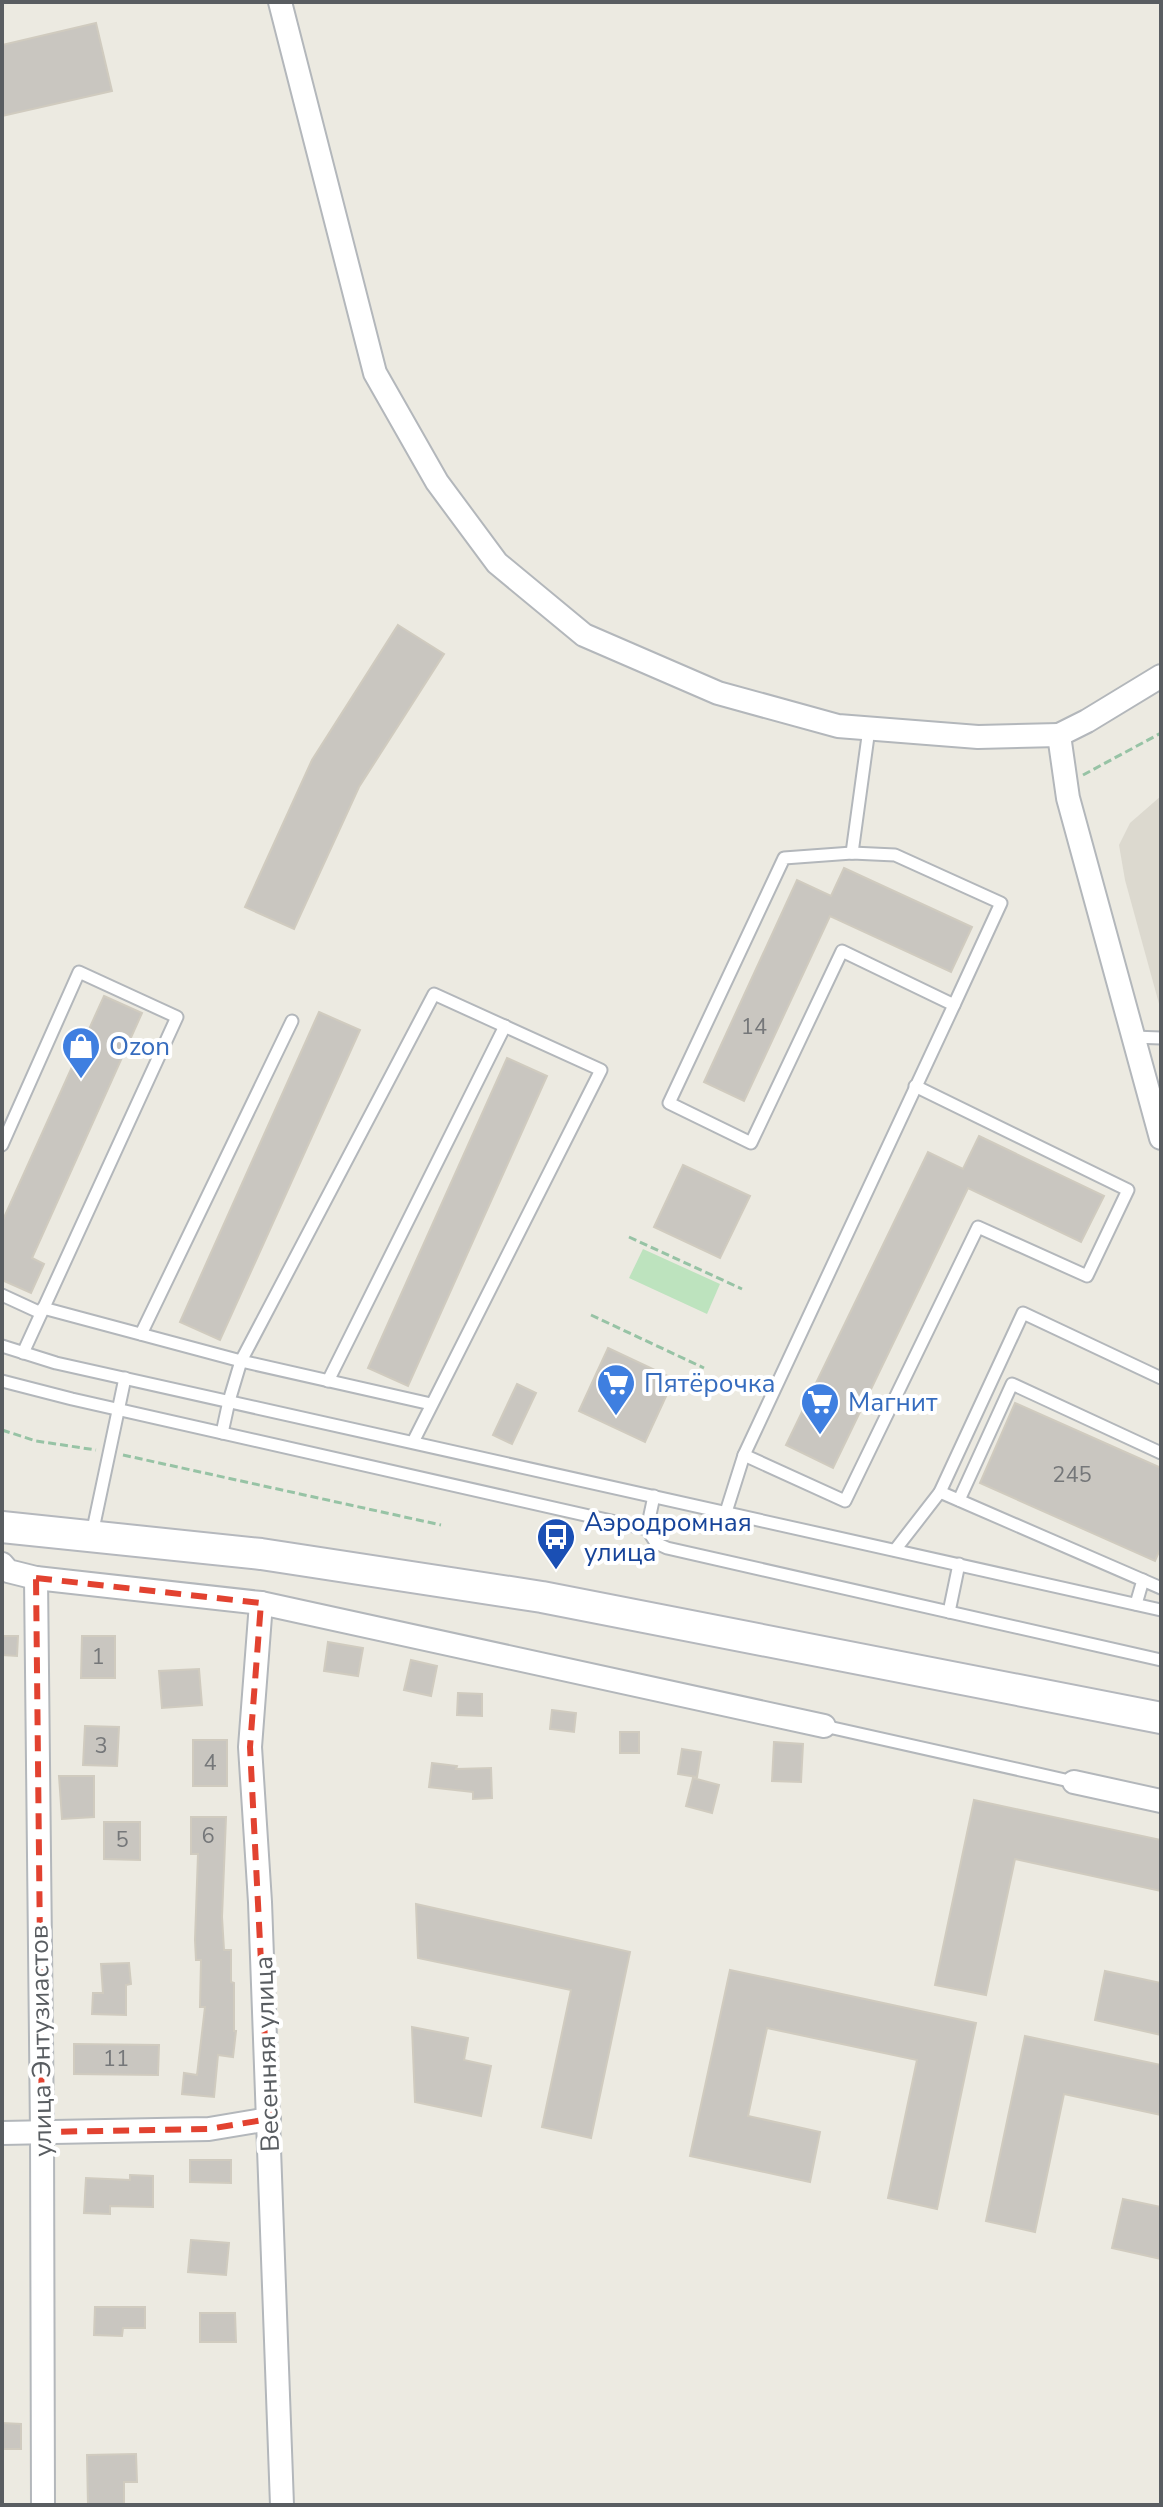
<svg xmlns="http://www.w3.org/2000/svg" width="1163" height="2507" viewBox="0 0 1163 2507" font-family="'Nunito Sans',sans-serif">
<rect width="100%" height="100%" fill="#eceae1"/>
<!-- education -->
<polygon fill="#dcd9cf" points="1161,796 1161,1011 1125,880 1119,845 1130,823"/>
<!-- green -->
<polygon fill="#bde3be" points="643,1249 720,1284 707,1314 629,1278"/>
<!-- building -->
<g fill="#c9c6c0" stroke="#d0cbbf" stroke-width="2">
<polygon points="96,23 112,91 2,116 2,45"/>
<polygon points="398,625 444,654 359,787 294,929 245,907 312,760"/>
<polygon points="844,868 972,927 951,972 830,916 744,1101 704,1082 797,880 831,896"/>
<polygon points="104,996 142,1013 32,1258 44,1264 31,1293 2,1280 2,1222"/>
<polygon points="319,1012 360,1030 220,1340 180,1322"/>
<polygon points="507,1058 547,1076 408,1386 368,1368"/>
<polygon points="979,1136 1104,1196 1081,1242 968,1188 833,1468 786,1445 928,1152 963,1169"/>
<polygon points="683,1165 750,1196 720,1258 654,1227"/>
<polygon points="608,1348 674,1379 645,1442 579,1411"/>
<polygon points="517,1384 536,1393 512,1444 493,1435"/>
<polygon points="1015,1403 1161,1468 1161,1547 1155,1561 980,1483"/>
<polygon points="2,1636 18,1636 17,1656 2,1655"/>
<polygon points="82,1636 115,1636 115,1678 81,1678"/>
<polygon points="328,1642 363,1648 358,1676 324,1671"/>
<polygon points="411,1660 437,1666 431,1696 404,1690"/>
<polygon points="199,1669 202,1705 162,1708 159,1671"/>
<polygon points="458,1693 482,1694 482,1716 457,1715"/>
<polygon points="552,1710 576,1713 574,1732 550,1729"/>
<polygon points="85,1726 119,1727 117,1766 83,1765"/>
<rect x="620" y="1732" width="19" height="21"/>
<rect x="193" y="1740" width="34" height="46"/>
<polygon points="774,1742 803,1744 801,1782 772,1781"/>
<polygon points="682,1749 701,1752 697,1777 678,1774"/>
<polygon points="432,1763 457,1766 456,1769 491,1768 492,1798 473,1799 473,1792 429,1787"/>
<polygon points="59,1776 94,1776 94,1817 62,1819"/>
<polygon points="693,1778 719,1785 712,1813 686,1806"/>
<polygon points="974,1800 1161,1840 1161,1891 1015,1859 986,1995 935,1985"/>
<polygon points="191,1817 226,1817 222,1917 224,1950 231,1950 231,1982 234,1983 234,2031 236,2031 233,2057 218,2055 214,2097 182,2094 184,2073 197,2075 205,2007 200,2007 201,1960 196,1960 195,1940 198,1854 191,1854"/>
<polygon points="104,1822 140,1822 140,1860 104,1859"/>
<polygon points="416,1904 630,1952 591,2138 542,2127 571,1990 418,1958"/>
<polygon points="129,1963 131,1984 126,1985 126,2015 92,2014 93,1993 103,1993 101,1964"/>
<polygon points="730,1970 976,2023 937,2209 888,2198 917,2060 767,2028 748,2116 820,2132 810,2182 690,2156"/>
<polygon points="1105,1971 1161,1983 1161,2035 1095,2020"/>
<polygon points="412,2027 468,2038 464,2060 491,2066 481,2116 415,2102"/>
<polygon points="1025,2036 1161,2065 1161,2115 1064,2094 1035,2232 986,2221"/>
<polygon points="74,2044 159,2045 158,2075 74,2074"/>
<polygon points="190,2160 231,2160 231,2183 190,2182"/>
<polygon points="130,2175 153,2176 153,2207 110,2206 110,2214 84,2213 86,2178 130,2180"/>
<polygon points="1123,2199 1161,2207 1161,2259 1112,2248"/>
<polygon points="191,2240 229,2243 226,2275 188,2272"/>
<polygon points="95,2307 145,2307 145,2328 123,2328 122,2336 94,2335"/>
<polygon points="200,2313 235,2313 236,2342 200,2342"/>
<polygon points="2,2423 21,2424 21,2449 2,2449"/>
<polygon points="136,2454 137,2482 124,2482 124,2504 88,2505 87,2455"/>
</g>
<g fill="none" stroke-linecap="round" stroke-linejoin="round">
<defs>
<g id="lane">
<polygon points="852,853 895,855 1001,903 954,1005 842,951 751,1143 669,1103 784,858"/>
<polyline points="852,853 869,729"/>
<polyline points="1133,1037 1161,1038"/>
<polyline points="2,1145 79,972 177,1017 23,1353"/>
<polyline points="2,1295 41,1313"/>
<polyline points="43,1308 241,1361 431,1404"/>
<polyline points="141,1334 292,1021"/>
<polyline points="2,1346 56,1363 1161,1610"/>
<polyline points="2,1381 72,1399 647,1529"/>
<polyline points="328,1381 505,1026"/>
<polyline points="222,1433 229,1401 241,1361 434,994 601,1070 413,1442"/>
<polyline points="744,1455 845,1501 978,1227 1087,1276 1128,1190 915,1086"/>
<polyline points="940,1492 1161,1588"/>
<polyline points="654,1496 647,1529 656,1543 667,1548 1161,1660"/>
<polyline points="959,1500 1012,1384 1161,1453"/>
<polyline points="726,1512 744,1455 954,1005"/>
<polyline points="92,1534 125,1378"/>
<polyline points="895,1550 940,1492 1023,1313 1161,1378"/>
<polyline points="1136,1604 1143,1580"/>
<polyline points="949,1612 959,1564"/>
<polyline points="824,1726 1074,1782"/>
</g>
<g id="street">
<polyline points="280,2 375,373 437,482 497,563 584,635 718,693 838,726 978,737 1059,735"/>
<polyline points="1161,676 1087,721 1059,735 1068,798 1161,1138"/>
<polyline points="2,1564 8,1571 36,1578 261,1603 824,1726"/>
<polyline points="36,1578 42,2132 43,2505"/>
<polyline points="261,1603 250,1747 260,1902 282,2505"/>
<polyline points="1074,1782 1161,1801"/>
<polyline points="2,2133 209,2129 269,2119"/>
</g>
<polyline id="secondary" points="2,1527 261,1554 542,1597 1161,1718"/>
</defs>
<!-- lane casing -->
<use href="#lane" stroke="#b3b7bb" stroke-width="15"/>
<!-- street casing -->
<use href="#street" stroke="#b3b7bb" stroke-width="26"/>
<!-- secondary casing -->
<use href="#secondary" stroke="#b5b8bd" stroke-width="34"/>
<!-- path -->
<g stroke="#97c3a5" stroke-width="3" stroke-dasharray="8 4" stroke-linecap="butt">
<polyline points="1083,775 1161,733"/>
<polyline points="629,1237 742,1289"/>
<polyline points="591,1315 704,1368"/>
<polyline points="2,1430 36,1441 96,1450"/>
<polyline points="123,1455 441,1525"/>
</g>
<!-- lane -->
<use href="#lane" stroke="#fff" stroke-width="11"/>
<!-- street -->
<use href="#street" stroke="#fff" stroke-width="22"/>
<!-- secondary -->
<use href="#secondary" stroke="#fff" stroke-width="30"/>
</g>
<!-- marked area -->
<path fill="none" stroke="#e24230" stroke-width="6" stroke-dasharray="16 10" stroke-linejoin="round" d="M36 1578 261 1603 250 1747 269 2119 209 2129 42 2132Z"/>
<!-- icons -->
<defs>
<symbol id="shop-pin" viewBox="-11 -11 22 30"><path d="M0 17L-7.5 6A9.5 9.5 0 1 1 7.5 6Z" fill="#3f7fe0" stroke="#fff"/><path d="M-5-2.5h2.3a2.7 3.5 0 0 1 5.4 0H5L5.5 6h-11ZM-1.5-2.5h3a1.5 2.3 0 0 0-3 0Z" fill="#fff"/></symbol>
<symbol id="supermarket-pin" viewBox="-11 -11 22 30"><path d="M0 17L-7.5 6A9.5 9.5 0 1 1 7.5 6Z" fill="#3f7fe0" stroke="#fff"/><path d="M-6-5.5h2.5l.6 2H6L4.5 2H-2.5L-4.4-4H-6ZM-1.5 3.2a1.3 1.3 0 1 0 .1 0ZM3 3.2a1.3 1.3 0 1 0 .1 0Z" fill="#fff"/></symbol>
<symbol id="bus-pin" viewBox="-11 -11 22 30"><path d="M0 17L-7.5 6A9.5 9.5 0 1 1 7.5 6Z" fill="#1a4fb4" stroke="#fff"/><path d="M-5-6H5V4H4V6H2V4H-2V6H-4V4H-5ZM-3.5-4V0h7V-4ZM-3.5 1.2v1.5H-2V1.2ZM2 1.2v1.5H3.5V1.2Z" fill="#fff"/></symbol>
</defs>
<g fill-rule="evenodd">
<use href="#shop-pin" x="59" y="1024" width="44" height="60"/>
<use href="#supermarket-pin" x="594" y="1361" width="44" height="60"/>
<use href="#supermarket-pin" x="798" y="1380" width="44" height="60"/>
<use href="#bus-pin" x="534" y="1515" width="44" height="60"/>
</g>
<g text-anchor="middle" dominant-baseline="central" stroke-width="8" stroke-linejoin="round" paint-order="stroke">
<!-- number labels -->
<g font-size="22" fill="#757779">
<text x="754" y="1027">14</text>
<text x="1072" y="1475">245</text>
<text x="98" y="1657">1</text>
<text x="101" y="1746">3</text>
<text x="210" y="1763">4</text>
<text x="208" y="1836">6</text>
<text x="122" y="1840">5</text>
<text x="116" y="2059">11</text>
</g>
<!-- shop labels -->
<g font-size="26" fill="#366cbe" stroke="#fff" text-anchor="start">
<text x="109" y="1046">Ozon</text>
<text x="644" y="1383">Пятёрочка</text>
<text x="848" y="1402">Магнит</text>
</g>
<!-- transit labels -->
<g font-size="26" fill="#164399" stroke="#fff" text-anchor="start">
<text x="584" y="1522">Аэродромная<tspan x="584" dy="30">улица</tspan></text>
</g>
<!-- street labels -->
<g font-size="26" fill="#595d61" stroke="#fff">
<text transform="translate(41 2041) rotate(-91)">улица Энтузиастов</text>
<text transform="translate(267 2054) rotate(-92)">Весенняя улица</text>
</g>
</g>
<!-- border -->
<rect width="1163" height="2507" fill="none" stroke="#595d61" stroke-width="8"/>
</svg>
